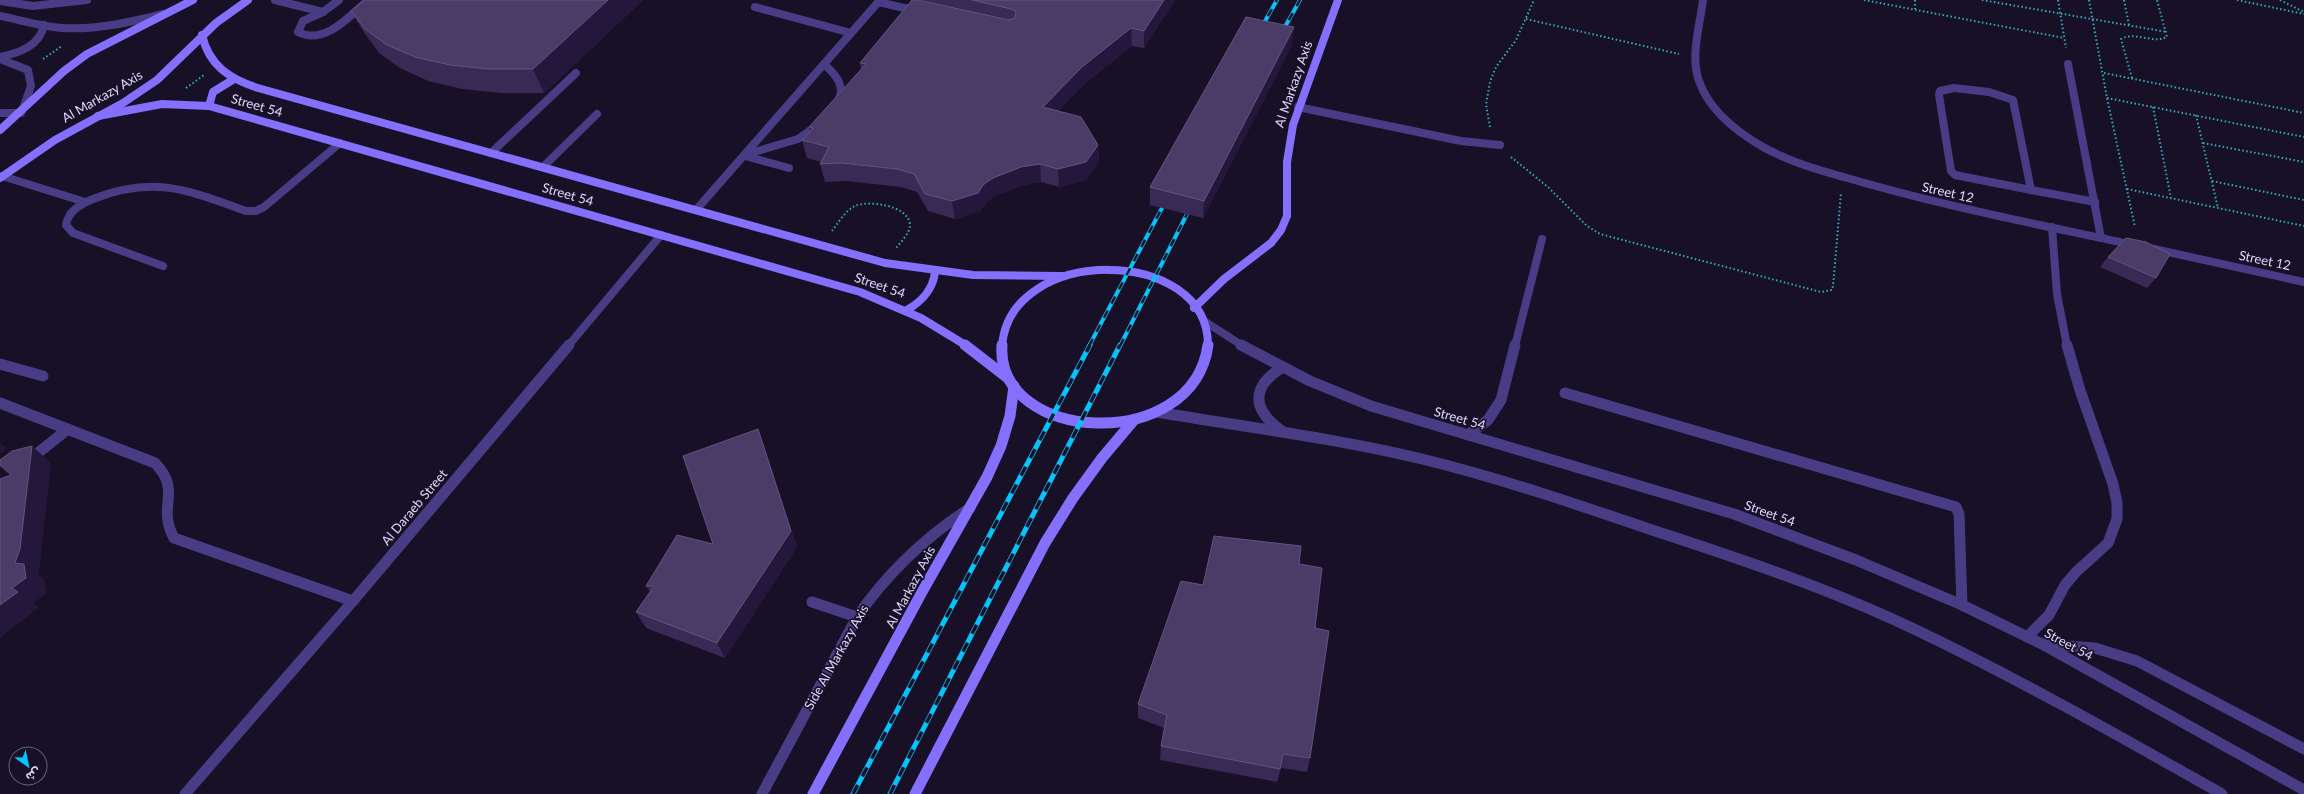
<svg xmlns="http://www.w3.org/2000/svg" width="2304" height="794" viewBox="0 0 2304 794" font-family="Lato,'Noto Sans Arabic',sans-serif">
<rect width="100%" height="100%" fill="#171027"/>
<g fill="none" stroke-linecap="round" stroke-linejoin="round">
<!-- path -->
<g stroke="#32aeb7" stroke-width="2" stroke-dasharray="1.5 2.5" stroke-linecap="butt">
<polyline points="1864,0 2064,38"/>
<polyline points="1915,0 1915,9"/>
<polyline points="1982,0 2167,32"/>
<polyline points="2058,0 2066,48"/>
<polyline points="2089,0 2107,98 2135,227"/>
<polyline points="2124,0 2129,25"/>
<polyline points="2237,0 2304,14"/>
<polyline points="2280,0 2304,12"/>
<polyline points="1526,19 1679,54"/>
<polyline points="43,59 62,46"/>
<polyline points="2104,73 2304,113"/>
<path d="M2132 78 2121 39C2135 31 2152 44 2167 37L2157 0"/>
<polyline points="186,88 204,75"/>
<polyline points="2107,98 2304,137"/>
<polyline points="2153,107 2171,198"/>
<polyline points="2196,115 2218,208"/>
<polyline points="1490,127 1486,104 1490,82 1496,67 1516,40 1534,0"/>
<polyline points="2203,143 2304,162"/>
<polyline points="1511,157 1549,188 1587,226 1600,234 1821,292 1832,290 1833,286 1841,193"/>
<polyline points="2212,181 2304,200"/>
<polyline points="2127,189 2304,226"/>
<path d="M832 231C838 223 845 211 855 206 868 200 909 205 910 225 910 233 901 242 896 248"/>
</g>
<!-- service-far1 -->
<g stroke="#483c85" stroke-width="8">
<polyline points="275,0 323,12"/>
<path d="M339 0 323 12 303 21 298 32C324 46 350 16 368 0"/>
<polyline points="878,2 918,11"/>
<polyline points="755,7 851,33"/>
<path d="M824 64C836 75 847 87 837 103"/>
<polygon points="1954,88 1989,92 2013,100 2031,190 1955,175 1951,171 1939,95 1940,91"/>
<polyline points="0,113 21,113"/>
<polyline points="491,153 576,73"/>
<polyline points="744,155 798,139 819,124"/>
<polyline points="745,156 789,168"/>
<polyline points="543,167 597,114"/>
<polyline points="2,176 85,202"/>
<polyline points="2031,190 2095,202"/>
<polyline points="2052,227 2057,294 2067,346"/>
<path d="M163 266 73 233 66 225C68 211 81 204 93 199 154 175 188 190 246 211H256L264 207 340 143"/>
<polyline points="568,346 661,235"/>
<polyline points="1515,346 1542,239"/>
</g>
<!-- service -->
<g stroke="#483c85" stroke-width="11">
<polyline points="0,364 43,376"/>
<polyline points="1565,393 1956,507 1959,514 1962,605"/>
<path d="M0 403 155 463C183 492 156 505 174 538L353 601"/>
<polyline points="1468,435 1488,420 1501,400 1515,345"/>
<polyline points="29,460 68,429"/>
<polyline points="812,602 857,617"/>
<polyline points="2027,637 2049,615 2065,585 2076,572 2108,543 2117,519 2117,503 2113,484 2080,390 2067,345"/>
<polyline points="2042,644 2095,648 2137,661 2304,749"/>
<polyline points="185,794 353,601 569,345"/>
<path d="M762 794 857 617C888 572 924 538 970 508"/>
</g>
<!-- minor-far1 -->
<g stroke="#483c85" stroke-width="8">
<path d="M1703 0C1700 25 1690 56 1699 81 1709 110 1737 132 1763 147 1797 166 1835 174 1872 185 1958 209 2046 226 2134 245"/>
<path d="M0 16C21 20 42 27 63 28 97 30 131 22 163 14"/>
<path d="M0 57C19 53 40 46 44 25"/>
<polyline points="0,59 28,70 31,86 22,111"/>
<polyline points="2068,64 2101,238"/>
<polyline points="1298,107 1461,141 1500,145"/>
<polyline points="696,210 880,0"/>
<polyline points="2154,249 2304,282"/>
<polyline points="1204,321 1243,346"/>
</g>
<!-- minor -->
<g stroke="#483c85" stroke-width="11">
<polyline points="1241,345 1310,381 1371,406 1734,514 1856,560 1962,605 2042,644 2304,790"/>
<path d="M1157 412C1245 427 1335 438 1422 459 1500 478 1576 504 1652 530 1741 559 1830 589 1914 629 2019 679 2121 737 2222 794"/>
<path d="M1282 431C1252 410 1250 387 1283 367"/>
</g>
<!-- tertiary -->
<polyline stroke="#483c85" stroke-width="8" points="0,1 33,6 87,0"/>
<!-- secondary-far1 -->
<g stroke="#856ffd" stroke-width="8">
<path d="M202 35C209 66 230 79 258 88L885 263 973 275 1062 276"/>
<polyline points="209,106 213,92 234,79"/>
<polyline points="98,116 162,104 209,106 860,292 921,318 967,346"/>
<polyline points="0,130 64,71 87,54 193,0"/>
<polyline points="0,178 55,140 123,103 157,80 216,23 248,0"/>
<polyline points="1194,308 1224,279 1271,243 1281,230 1287,216 1287,162 1293,125 1338,0"/>
<path d="M907 310C922 301 933 290 935 272"/>
<path d="M1002 346C1010 244 1209 245 1208 346"/>
</g>
<!-- secondary -->
<g stroke="#856ffd" stroke-width="11">
<polyline points="965,345 1009,379"/>
<path d="M1002 345C995 443 1193 455 1208 345"/>
<polyline points="813,794 922,592 987,477 1001,446 1010,416 1014,386"/>
<polyline points="915,794 1045,543 1073,498 1102,458 1134,420"/>
</g>
<defs>
<g id="rail-far1">
<polyline points="1260,30 1277,0"/>
<polyline points="1281,34 1300,0"/>
<polyline points="1089,346 1162,208"/>
<polyline points="1120,346 1187,214"/>
</g>
<g id="rail">
<polyline points="853,794 1090,345"/>
<polyline points="890,794 1120,345"/>
</g>
</defs>
<!-- rail-far1 casing -->
<use href="#rail-far1" stroke="#06c3fb" stroke-width="4"/>
<!-- rail casing -->
<use href="#rail" stroke="#06c3fb" stroke-width="5"/>
<!-- rail-far1 -->
<use href="#rail-far1" stroke="#171027" stroke-width="2.5" stroke-dasharray="8" stroke-linecap="butt"/>
<!-- rail -->
<use href="#rail" stroke="#171027" stroke-width="3.5" stroke-dasharray="10" stroke-linecap="butt"/>
</g>
<!-- wall -->
<g fill="#382955">
<polygon points="643,0 544,93 501,93 462,89 428,81 400,68 379,53 365,34 351,11"/>
<polygon points="923,0 1175,0 1144,48 1132,46 1083,85 1058,111 1098,145 1099,162 1086,180 1059,187 1041,182 1023,185 995,196 986,203 980,211 955,219 928,211 917,192 901,187 846,181 825,182 820,164 821,162 807,158 802,140 810,131 809,127 861,69 860,63 923,1"/>
<polygon points="1292,45 1203,218 1150,205 1150,187"/>
<polygon points="2108,257 2156,278 2147,288 2100,267"/>
<polygon points="758,429 764,446 797,547 725,658 646,628 636,612 650,592 646,586 713,544"/>
<polygon points="1299,564 1315,628 1310,758 1307,772 1281,768 1277,782 1160,760 1161,746 1164,728 1138,718 1138,704 1203,585"/>
</g>
<!-- shaded-wall -->
<g fill="#23173b">
<polygon points="608,0 643,0 544,93 533,69"/>
<polygon points="1164,0 1175,0 1144,48 1144,31"/>
<polygon points="1294,27 1292,45 1203,218 1204,201"/>
<polygon points="1131,28 1132,46 1083,85 1044,125 1043,107 1082,67"/>
<polygon points="1098,145 1099,162 1086,180 1059,187 1058,169"/>
<polygon points="1040,164 1041,182 1023,185 995,196 986,203 980,211 955,219 952,201 983,185 993,178 1021,167"/>
<polygon points="758,429 764,446 797,547 725,658 717,643"/>
<polygon points="0,443 6,448 0,454"/>
<polygon points="32,446 51,463 40,564 38,574 44,580 47,593 33,603 39,607 0,638 0,605 12,588"/>
</g>
<!-- building -->
<g fill="#4a3c67" stroke="#61547f">
<polygon points="365,0 608,0 533,69 489,69 450,65 415,57 387,45 365,29 351,11"/>
<polygon points="912,0 918,0 1009,20 1015,18 1016,12 1011,9 972,0 1164,0 1144,31 1131,28 1082,67 1043,107 1081,117 1098,145 1086,162 1058,169 1040,164 1021,167 993,178 983,185 978,193 952,201 925,194 914,174 897,169 841,163 820,164 829,147 802,140 813,128 809,127 866,64 860,63"/>
<polygon points="1246,17 1294,27 1204,201 1150,187"/>
<polygon points="2126,238 2146,242 2170,254 2156,278 2108,257"/>
<polygon points="758,429 791,531 717,643 636,612 654,586 646,586 677,535 713,544 683,456"/>
<polygon points="32,446 20,549 15,563 24,564 26,578 12,588 18,592 0,605 0,479 11,475 0,465 0,460 12,451"/>
<polygon points="1214,536 1301,546 1299,564 1322,568 1315,628 1329,631 1310,758 1283,754 1280,769 1161,746 1167,715 1138,704 1181,581 1203,585"/>
</g>
<g text-anchor="middle" dominant-baseline="central" stroke-width="3.5" stroke-linejoin="round" paint-order="stroke">
<!-- street labels -->
<g font-size="13" fill="#e0d7fe" stroke="#171027">
<text transform="translate(1293 84) rotate(-71)">Al Markazy Axis</text>
<text transform="translate(102 96) rotate(-30)">Al Markazy Axis</text>
<text transform="translate(257 105) rotate(16)">Street 54</text>
<text transform="translate(1948 192) rotate(13)">Street 12</text>
<text transform="translate(568 194) rotate(16)">Street 54</text>
<text transform="translate(2265 260) rotate(12)">Street 12</text>
<text transform="translate(880 285) rotate(19)">Street 54</text>
<text transform="translate(1460 418) rotate(16)">Street 54</text>
<text transform="translate(414 507) rotate(-50)">Al Daraeb Street</text>
<text transform="translate(1770 513) rotate(20)">Street 54</text>
<text transform="translate(910 587) rotate(-62)">Al Markazy Axis</text>
<text transform="translate(2069 644) rotate(28)">Street 54</text>
<text transform="translate(836 657) rotate(-61)">Side Al Markazy Axis</text>
</g>
</g>
<!-- north arrow -->
<g transform="translate(28 766) rotate(147)"><circle r="19" fill="#171027" stroke="#67607d"/>
<path d="M0-3L7 15L0 10L-7 15Z" fill="#06c3fb"/>
<text y="-6" font-size="11" font-weight="bold" text-anchor="middle" fill="#e0d7fe">ش</text>
</g>
</svg>
